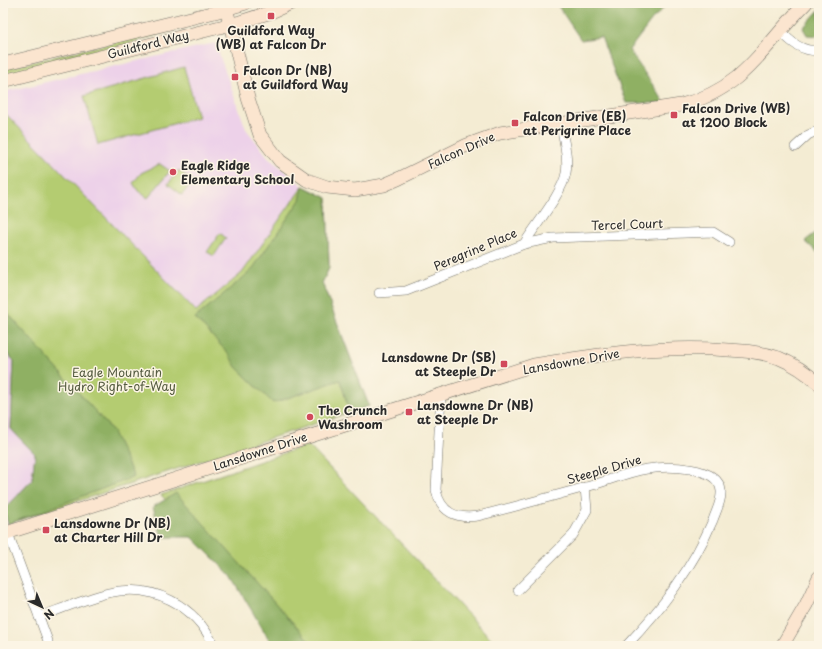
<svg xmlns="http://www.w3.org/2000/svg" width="822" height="649" viewBox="0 0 822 649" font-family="'Playpen Sans',sans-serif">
<rect width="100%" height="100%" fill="#fcf5e5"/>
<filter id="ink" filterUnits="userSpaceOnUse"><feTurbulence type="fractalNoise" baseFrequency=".025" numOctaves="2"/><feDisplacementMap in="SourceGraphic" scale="8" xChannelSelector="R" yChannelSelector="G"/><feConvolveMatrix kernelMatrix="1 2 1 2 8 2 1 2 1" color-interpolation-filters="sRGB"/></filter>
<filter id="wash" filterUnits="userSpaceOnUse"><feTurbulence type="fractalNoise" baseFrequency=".012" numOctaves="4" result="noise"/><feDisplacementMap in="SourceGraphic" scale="16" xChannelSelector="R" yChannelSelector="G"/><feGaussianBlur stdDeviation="0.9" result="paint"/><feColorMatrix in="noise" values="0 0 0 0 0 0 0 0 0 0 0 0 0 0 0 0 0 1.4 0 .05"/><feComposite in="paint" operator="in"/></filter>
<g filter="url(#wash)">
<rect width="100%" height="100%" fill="#f4ecd3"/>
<!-- built -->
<g fill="#edd1e9">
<polygon points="215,43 246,129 268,157 303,186 242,273 196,311 3,111 3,92"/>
<polygon points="3,349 14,361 11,429 35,453 32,480 4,510 8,524 3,525"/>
</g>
<!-- green -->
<g fill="#b4cc71" stroke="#707c4e">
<polygon points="179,27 119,47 3,77 3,69"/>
<polygon points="184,67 198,117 98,145 84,96"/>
<polygon points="3,111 196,311 242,273 303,186 327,198 329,268 322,283 369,406 8,524 4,510 32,480 35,454 11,429 14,361 3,349"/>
<polygon points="160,164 170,171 148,198 138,191 133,183 141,173"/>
<polygon points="179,170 193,181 182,195 168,184"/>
<polygon points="220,233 226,238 214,256 207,252"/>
<polygon points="308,445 498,646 307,646 161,495"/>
</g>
<!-- forest -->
<g fill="#8fb063" stroke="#5d6e47">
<polygon points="556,3 668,3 652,20 629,50 665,103 626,103 601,37 581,40"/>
<polygon points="819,10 819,36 807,35 803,28"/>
<polygon points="303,186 327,198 329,268 322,283 369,406 350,413 340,380 273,403 236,367 229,354 195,318 251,271 300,200"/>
<polygon points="819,230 819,254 805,241"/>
<polygon points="3,308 112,430 134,477 8,524 4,510 32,480 35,454 11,429 14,361 3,349"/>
<polygon points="176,493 314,646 273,646 231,576 192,537 162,537 153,507"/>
</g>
</g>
<g filter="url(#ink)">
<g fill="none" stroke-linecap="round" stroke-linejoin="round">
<defs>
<g id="street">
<path d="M780 31C792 43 801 51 819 51"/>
<polyline points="795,147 808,135 819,130"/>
<path d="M524 244C535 226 563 192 566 173 569 157 563 139 561 124"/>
<polyline points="379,293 406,291 524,244 553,238 713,232 729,242"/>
<path d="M441 393 436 490C441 513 456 519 478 516 514 507 550 497 586 487 606 482 626 472 647 469 666 466 719 465 721 491 722 501 716 511 713 520 692 569 662 608 626 646"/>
<polyline points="8,533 48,641"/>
<polyline points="518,590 573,535 587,510 585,487"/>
<path d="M39 617C61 609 85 599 108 593 153 582 196 606 214 646"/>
</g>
<g id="secondary">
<path d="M225 3 248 98 260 135 280 161 307 180 327 187 355 190 384 185 400 178 467 145 500 133 681 105C745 89 763 46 806 3"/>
<polyline points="3,64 215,12 246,3"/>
<polyline points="3,81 240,22 271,12 291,3"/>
<path d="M3 534 534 365C599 354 663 345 728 350 745 351 762 352 779 358 794 364 807 373 819 384"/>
<polyline points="782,646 806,605 819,577"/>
</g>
</defs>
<!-- street casing -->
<use href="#street" stroke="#716f66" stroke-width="10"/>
<!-- secondary casing -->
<use href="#secondary" stroke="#716f66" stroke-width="14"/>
<!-- street -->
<use href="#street" stroke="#fff" stroke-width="9"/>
<!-- secondary -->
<use href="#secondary" stroke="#fbe5cf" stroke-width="13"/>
</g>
</g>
<!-- markers -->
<g fill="#d1495b" stroke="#fcf5e5" stroke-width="1.5">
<rect x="267" y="12" width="8" height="8" rx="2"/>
<rect x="231" y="73" width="8" height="8" rx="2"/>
<rect x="670" y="111" width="8" height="8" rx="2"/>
<rect x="511" y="119" width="8" height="8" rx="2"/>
<circle cx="173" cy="172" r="4"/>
<rect x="500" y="360" width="8" height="8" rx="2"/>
<rect x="405" y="408" width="8" height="8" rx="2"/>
<circle cx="310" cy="417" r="4"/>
<rect x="42" y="526" width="8" height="8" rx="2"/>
</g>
<g text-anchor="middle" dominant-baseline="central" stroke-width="3" stroke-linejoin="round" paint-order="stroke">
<!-- poi labels -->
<g font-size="12" font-weight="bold" fill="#2b2b2b" stroke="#fcf5e5" text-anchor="start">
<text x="271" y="30" text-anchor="middle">Guildford Way<tspan x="271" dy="14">(WB) at Falcon Dr</tspan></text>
<text x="243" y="70">Falcon Dr (NB)<tspan x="243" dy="14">at Guildford Way</tspan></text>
<text x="682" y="108">Falcon Drive (WB)<tspan x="682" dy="14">at 1200 Block</tspan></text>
<text x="523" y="116">Falcon Drive (EB)<tspan x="523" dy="14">at Perigrine Place</tspan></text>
<text x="181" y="165">Eagle Ridge<tspan x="181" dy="14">Elementary School</tspan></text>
<text x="496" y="357" text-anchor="end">Lansdowne Dr (SB)<tspan x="496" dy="14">at Steeple Dr</tspan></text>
<text x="417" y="405">Lansdowne Dr (NB)<tspan x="417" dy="14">at Steeple Dr</tspan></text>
<text x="318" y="410">The Crunch<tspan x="318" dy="14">Washroom</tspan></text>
<text x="54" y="523">Lansdowne Dr (NB)<tspan x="54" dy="14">at Charter Hill Dr</tspan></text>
</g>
<!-- street labels -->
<g font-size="12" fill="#2b2b2b" stroke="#fcf5e5">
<text transform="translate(148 44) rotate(-14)">Guildford Way</text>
<text transform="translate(461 150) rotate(-24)">Falcon Drive</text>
<text transform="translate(627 224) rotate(-2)">Tercel Court</text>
<text transform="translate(475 249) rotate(-23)">Peregrine Place</text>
<text transform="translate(571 361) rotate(-10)">Lansdowne Drive</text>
<text transform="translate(260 451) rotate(-18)">Lansdowne Drive</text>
<text transform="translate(604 469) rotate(-16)">Steeple Drive</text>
</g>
<!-- park labels -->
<g font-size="12" fill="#545b40" stroke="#fcf5e5">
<text x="117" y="372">Eagle Mountain<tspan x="117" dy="14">Hydro Right-of-Way</tspan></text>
</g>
</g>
<!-- margin -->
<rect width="822" height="649" fill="none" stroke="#fcf5e5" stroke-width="16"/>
<!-- north arrow -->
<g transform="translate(42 607) rotate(136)" stroke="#fcf5e5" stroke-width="3" paint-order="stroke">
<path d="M0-3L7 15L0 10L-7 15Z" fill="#2b2b2b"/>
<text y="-6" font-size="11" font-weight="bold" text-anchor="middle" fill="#2b2b2b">N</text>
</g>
</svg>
